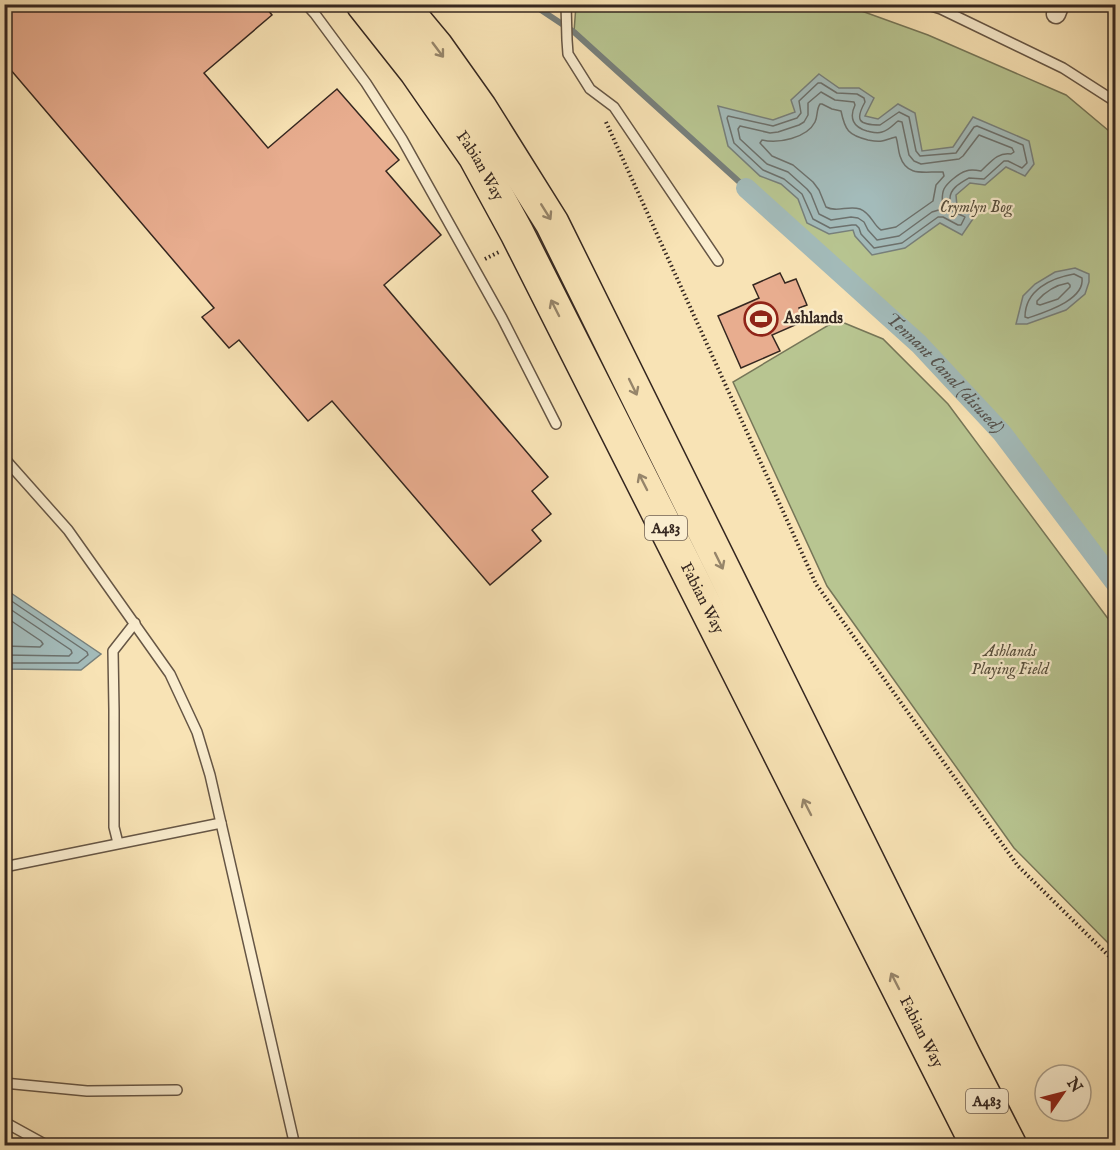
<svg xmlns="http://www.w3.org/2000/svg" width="1120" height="1150" viewBox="0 0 1120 1150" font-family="'IM FELL English',serif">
<rect width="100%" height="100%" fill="#f8e3b5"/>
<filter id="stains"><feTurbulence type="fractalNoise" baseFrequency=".00333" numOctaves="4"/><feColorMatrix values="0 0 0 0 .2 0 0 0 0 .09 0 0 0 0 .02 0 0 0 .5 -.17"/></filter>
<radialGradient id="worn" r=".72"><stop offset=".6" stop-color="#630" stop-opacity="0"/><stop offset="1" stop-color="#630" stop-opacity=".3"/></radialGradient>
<!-- green -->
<g fill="#b8c591" stroke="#767658" stroke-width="1.5">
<polygon points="576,5 845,5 928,35 1066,95 1115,136 1115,584 1002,433 919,344 574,32"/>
<polygon points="837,320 883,339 948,404 1115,628 1115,950 1014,848 827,586 733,382"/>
</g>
<!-- water -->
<g fill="#a3bbba" stroke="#77807c" stroke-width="1.5">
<polygon points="819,74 839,88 859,88 874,98 865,116 878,119 898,104 915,113 922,151 953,147 973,117 1029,141 1034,164 1025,176 1006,167 985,185 970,183 956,195 957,207 977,213 962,235 940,223 905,248 872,255 855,236 853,230 829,234 807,223 798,199 781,184 760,176 728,146 718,106 773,120 795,112 791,100"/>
<polygon points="1075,268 1089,274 1089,282 1085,294 1066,310 1027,324 1016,324 1023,296 1035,284 1055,272"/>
<polygon points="5,589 101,654 81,670 5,669"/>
</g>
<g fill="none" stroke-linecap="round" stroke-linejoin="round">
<!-- shore -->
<g stroke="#6c716d" stroke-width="1.5">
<path d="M818 83H821L837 93 857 94 864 98 865 102C855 120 858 125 880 125L899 112 909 117 916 151 920 156 956 153 974 127 977 126 1023 145 1027 163 1022 168 1008 161H1004L984 179 969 178C960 183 949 189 950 200 950 202 951 208 952 210 955 214 962 215 965 217L961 225H958L943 217H938L902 243 874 248 861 234 859 228 856 225H852L830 228 813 219 802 194 784 179 763 170 734 143 727 118 728 116 773 126 797 118 801 113 799 101Z"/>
<path d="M821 92 835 100 854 102 855 105C849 118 853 127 867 131 872 132 877 134 882 132 888 131 893 125 898 121L902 122 909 155 914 161 921 164 959 159 963 156 979 135 1012 148 1014 152 1011 154C997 152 991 162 981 171 976 170 971 169 966 171 959 173 947 183 944 189 941 195 943 203 942 209L932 212 899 236 877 240 868 230 864 222 858 218 851 217 831 220 819 214 811 194 807 189 788 172 767 164 740 139 738 129 740 126 770 133 778 132 799 125 804 122 808 115V103Z"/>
<path d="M820 104H822L832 109 841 111C845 130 848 135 868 140 873 141 877 142 882 141 887 140 891 138 896 137 898 143 898 150 900 156 907 178 926 171 943 172L944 176 936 185 933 201 896 227 881 230C873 225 871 213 860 209 848 205 837 213 826 207L819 190 813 182 793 165 772 156 760 143 762 140C778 144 807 138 815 122 818 116 816 110 820 104Z"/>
<path d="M1074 274 1082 278C1085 300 1045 312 1028 318L1025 317C1025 290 1051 278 1074 274Z"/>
<path d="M1068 283 1070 285V287L1058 299 1040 305 1037 304V301C1045 292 1056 285 1068 283Z"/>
<polyline points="4,596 87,652 88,655 78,663 4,663"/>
<polyline points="4,605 71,650 72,653 69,656 4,655"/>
<polyline points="4,616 41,641 43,644 40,647 4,646"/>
</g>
<!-- stream -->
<polyline stroke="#77807c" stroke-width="6" points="532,4 574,32 746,188"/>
<!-- canal -->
<path stroke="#a3bbba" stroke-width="20" id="s1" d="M746 188 919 344 1002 433 1116 584"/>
</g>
<!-- building -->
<g fill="#e8ad8f" stroke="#352720" stroke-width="1.5">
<polygon points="4,4 263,4 272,15 204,73 268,148 337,89 399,160 386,171 441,235 384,285 548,477 532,491 551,514 532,530 541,541 490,585 332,401 308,421 239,340 229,348 202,317 214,308 4,62"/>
<polygon points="780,273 785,283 796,279 807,305 799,308 804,321 772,335 780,351 741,368 718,316 759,298 753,285"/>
</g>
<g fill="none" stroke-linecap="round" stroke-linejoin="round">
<defs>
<g id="lane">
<polyline points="306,4 315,14 366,83 402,139 502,318 556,424"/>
<polyline points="566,4 567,40 568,54 590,89 614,107 718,261"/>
<polyline points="925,4 941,9 1063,68 1116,102"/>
<polyline points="4,458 68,530 170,674 197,732 210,775 295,1146"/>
<polyline points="118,843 114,827 114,710 113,651 135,623"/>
<polyline points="4,867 221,823"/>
<polyline points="4,1083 87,1091 177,1090"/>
<polyline points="4,1119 8,1124 48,1146"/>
</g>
<polyline id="street" points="1056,14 1060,4"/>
<g id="highway">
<path id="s2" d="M363 4 416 71 475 156 517 233 978 1146"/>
<polyline points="401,4 436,46 480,108 552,223 964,1056 1010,1146"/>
</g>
</defs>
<!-- lane casing -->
<use href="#lane" stroke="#665645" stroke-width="12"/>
<!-- street casing -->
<use href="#street" stroke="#665645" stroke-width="21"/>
<!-- highway casing -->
<use href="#highway" stroke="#352720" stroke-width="36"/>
<!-- path -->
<g stroke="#352720" stroke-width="4" stroke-dasharray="1.5 3" stroke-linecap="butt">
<polyline points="606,122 816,584 1018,866 1116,963"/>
<polyline points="485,259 499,252"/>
</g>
<!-- lane -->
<use href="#lane" stroke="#faedcf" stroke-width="9"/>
<!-- street -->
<use href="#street" stroke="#faedcf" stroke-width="18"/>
<!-- highway -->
<use href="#highway" stroke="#f8e3b5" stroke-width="33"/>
</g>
<!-- one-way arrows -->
<defs><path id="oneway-shaft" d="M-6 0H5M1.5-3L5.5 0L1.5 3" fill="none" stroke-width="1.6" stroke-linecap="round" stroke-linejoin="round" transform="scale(1.5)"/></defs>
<g stroke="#96856a">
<use href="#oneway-shaft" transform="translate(438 50) rotate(53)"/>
<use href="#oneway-shaft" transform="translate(546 212) rotate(58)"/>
<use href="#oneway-shaft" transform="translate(555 308) rotate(-117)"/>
<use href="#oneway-shaft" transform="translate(633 387) rotate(64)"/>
<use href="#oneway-shaft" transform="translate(643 482) rotate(-117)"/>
<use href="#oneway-shaft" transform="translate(719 561) rotate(64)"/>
<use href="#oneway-shaft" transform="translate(807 807) rotate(-117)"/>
<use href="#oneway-shaft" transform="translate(895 981) rotate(-117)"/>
</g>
<!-- icons -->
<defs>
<symbol id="stadium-ring" viewBox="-11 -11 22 22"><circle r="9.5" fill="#faedcf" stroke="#8f2418" stroke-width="1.5"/><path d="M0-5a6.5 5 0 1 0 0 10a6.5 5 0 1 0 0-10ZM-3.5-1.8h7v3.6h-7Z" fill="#8f2418"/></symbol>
</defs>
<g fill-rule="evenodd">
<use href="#stadium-ring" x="742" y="300" width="38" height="38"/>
</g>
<g text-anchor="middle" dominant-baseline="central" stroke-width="4.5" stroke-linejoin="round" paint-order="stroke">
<!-- shield labels -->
<g fill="#faedcf" stroke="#706254" stroke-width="1.5">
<rect x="645" y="516" width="42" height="24" rx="4.5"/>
<rect x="966" y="1089" width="42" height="24" rx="4.5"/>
</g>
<g font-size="15" font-weight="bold" fill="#352720">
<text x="666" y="528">A483</text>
<text x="987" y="1101">A483</text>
</g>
<!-- street labels -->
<g font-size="16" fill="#352720" stroke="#faedcf">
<text stroke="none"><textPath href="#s2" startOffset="200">Fabian Way</textPath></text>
<text stroke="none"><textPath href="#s2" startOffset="686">Fabian Way</textPath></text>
<text stroke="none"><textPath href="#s2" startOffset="1172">Fabian Way</textPath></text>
</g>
<!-- park labels -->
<g font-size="16" font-style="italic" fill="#564e3c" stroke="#faedcf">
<text x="976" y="208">Crymlyn Bog</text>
<text x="1010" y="652">Ashlands<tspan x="1010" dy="18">Playing Field</tspan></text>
</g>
<!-- poi labels -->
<g font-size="16" font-weight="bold" fill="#352720" stroke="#faedcf" text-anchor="start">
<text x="784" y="319">Ashlands</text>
</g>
<!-- water labels -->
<g font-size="18" font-style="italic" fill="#56534e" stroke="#faedcf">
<text stroke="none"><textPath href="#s1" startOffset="272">Tennant Canal (disused)</textPath></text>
</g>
</g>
<!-- margin -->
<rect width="1120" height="1150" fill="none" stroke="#f8e3b5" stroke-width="24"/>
<rect x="6" y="6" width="1108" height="1138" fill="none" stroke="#352720" stroke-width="3"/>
<rect x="12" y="12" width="1096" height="1126" fill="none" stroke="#352720" stroke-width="1.5"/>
<!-- north arrow -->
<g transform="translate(1063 1093) rotate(55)"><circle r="28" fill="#faedcf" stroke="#ab9e89" stroke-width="1.5"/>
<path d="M0-4.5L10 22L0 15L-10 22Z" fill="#8f2418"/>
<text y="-9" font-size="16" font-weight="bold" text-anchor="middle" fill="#352720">N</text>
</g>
<rect width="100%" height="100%" filter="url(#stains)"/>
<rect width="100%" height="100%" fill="url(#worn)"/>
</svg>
